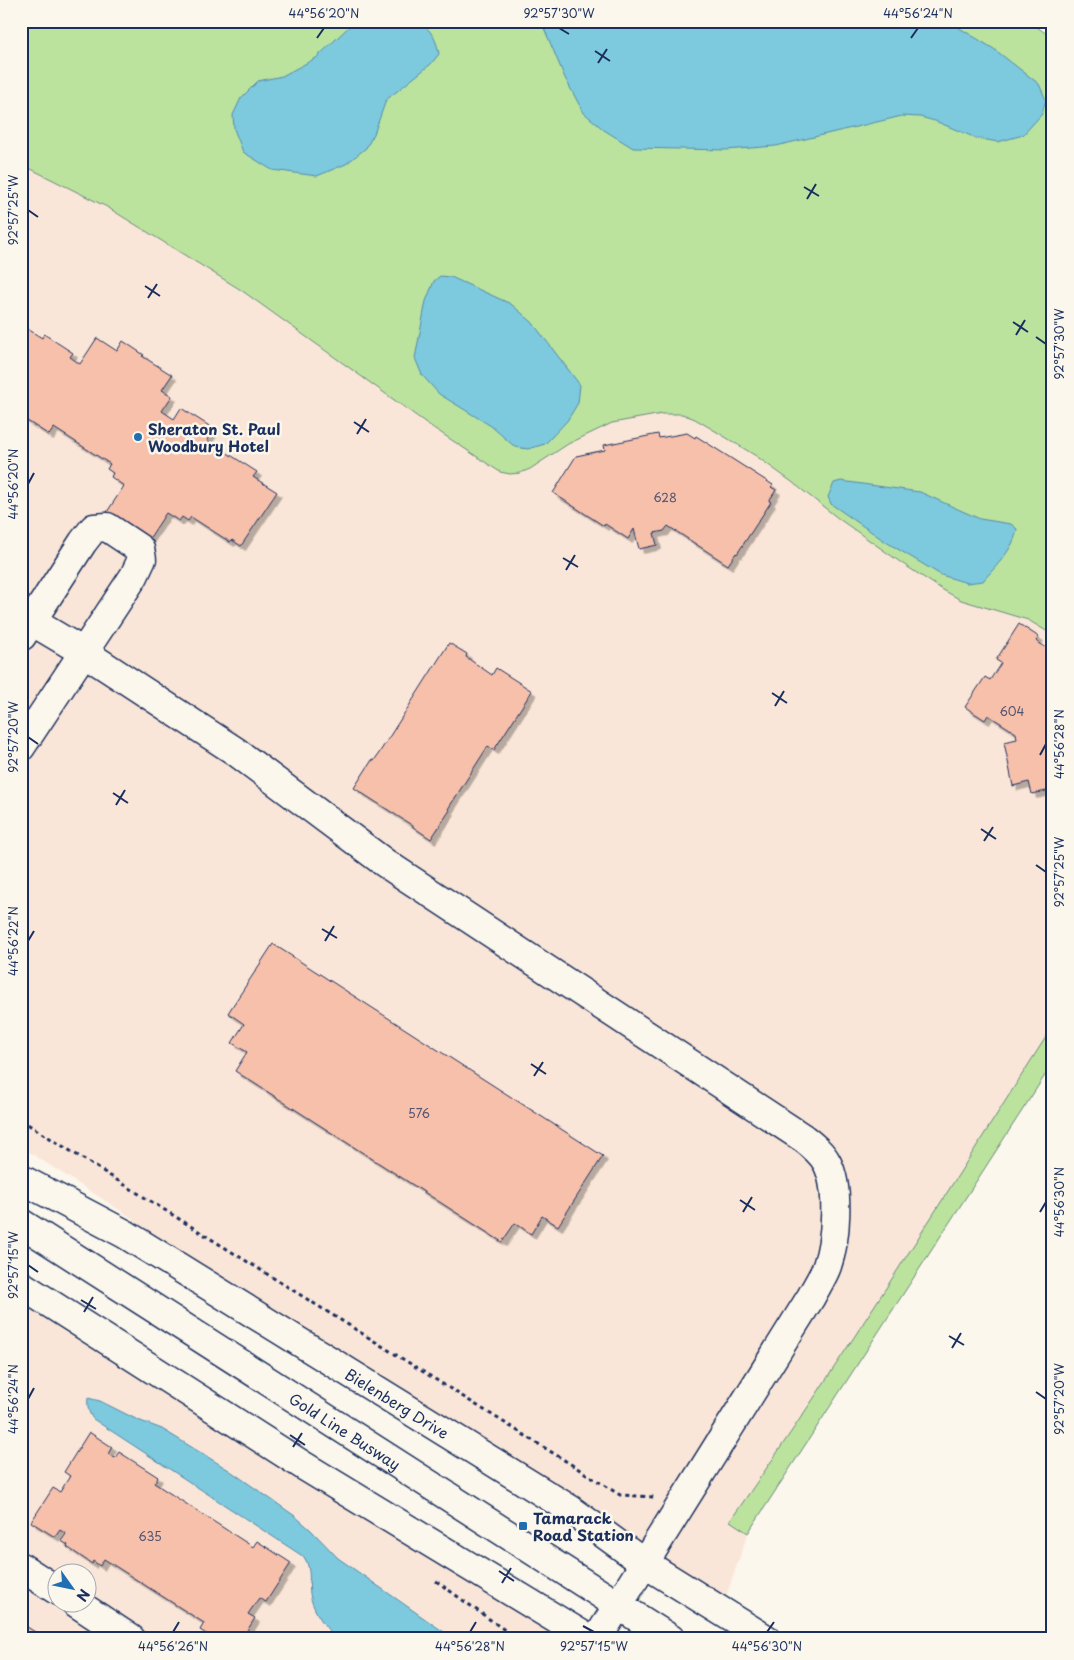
<svg xmlns="http://www.w3.org/2000/svg" width="1074" height="1660" viewBox="0 0 1074 1660" font-family="'Playpen Sans',sans-serif">
<defs>
<filter id="shadow"><feDropShadow dx="4.5" dy="4.5" stdDeviation="0" flood-color="#0004"/></filter>
</defs>
<rect width="100%" height="100%" fill="#fbf7ec"/>
<filter id="ink" filterUnits="userSpaceOnUse"><feTurbulence type="fractalNoise" baseFrequency=".02" numOctaves="2"/><feDisplacementMap in="SourceGraphic" scale="10" xChannelSelector="R" yChannelSelector="G"/><feConvolveMatrix kernelMatrix="1 2 1 2 8 2 1 2 1" color-interpolation-filters="sRGB"/></filter>
<g filter="url(#ink)">
<!-- built -->
<g fill="#fae6d8" fill-rule="evenodd">
<polygon points="21,21 1028,21 1053,38 1053,1063 748,1533 726,1597 704,1586 294,1339 129,1216 21,1147"/>
<path d="M21 1299 583 1639H21ZM58 1572H88V1602H58Z"/>
</g>
<!-- green -->
<g fill="#bbe39e" stroke="#6b897e">
<polygon points="21,21 1028,21 1053,38 1053,635 1028,620 961,600 943,590 903,564 839,519 792,482 756,456 717,432 695,419 682,414 662,414 612,423 568,444 530,469 520,473 510,474 500,472 429,425 241,290 107,207 21,164"/>
<path d="M1053 1026V1063L748 1533 730 1521C843 1360 947 1192 1053 1026Z"/>
</g>
<!-- water -->
<g fill="#7dc9dd" stroke="#568baa">
<path d="M355 21C366 21 411 19 418 22 431 28 437 41 439 54L431 64 386 100 374 134 366 148 346 164 317 176 272 170 243 152 234 129 233 115 241 98 258 81 282 76 316 58Z"/>
<polygon points="541,21 948,21 994,49 1039,84 1046,100 1042,114 1023,135 998,142 976,138 935,121 920,117 902,116 776,146 726,150 633,148 604,130 583,112 565,78"/>
<polygon points="440,276 451,277 511,304 532,322 580,385 578,403 567,421 545,444 528,449 515,447 491,426 439,394 422,375 415,358 426,301 434,281"/>
<path d="M841 481 920 492 980 519 1011 524 1017 529C1014 549 996 566 983 581L967 583 941 575 886 542 831 504 828 497 834 483Z"/>
<path d="M88 1398 100 1401 138 1420 162 1429 229 1470 295 1516 311 1530 338 1558 454 1639H335C326 1627 315 1614 311 1599 307 1584 313 1570 304 1557L93 1419C88 1412 87 1406 88 1398Z"/>
</g>
<!-- building -->
<g fill="#f7c0ab" stroke="#1b2f5e" filter="url(#shadow)">
<polygon points="21,325 42,338 44,334 73,353 70,357 80,364 97,338 117,351 123,341 144,355 142,356 172,375 162,390 172,396 162,411 174,419 181,408 214,429 207,440 257,472 253,477 277,492 241,546 232,540 230,542 191,517 188,521 182,517 179,521 166,513 149,539 107,512 124,486 111,477 113,473 107,469 110,464 54,428 49,435 21,417"/>
<polygon points="687,433 695,438 696,436 773,485 771,487 776,490 769,501 771,502 737,554 736,553 728,565 668,526 664,531 654,533 657,545 639,549 634,529 628,539 605,524 604,526 553,493 576,456 605,450 604,445 658,434 659,438"/>
<polygon points="1019,624 1039,637 1036,641 1053,652 1053,800 1051,790 1032,794 1029,782 1013,786 1004,742 1017,739 1016,733 988,715 985,720 965,707 985,677 990,680 1001,663 996,660"/>
<polygon points="449,643 467,654 466,657 492,675 496,668 532,691 494,750 488,746 448,809 450,810 431,839 413,827 413,826 354,788 372,760 374,761"/>
<polygon points="273,944 603,1156 558,1226 542,1216 531,1234 515,1223 502,1242 235,1071 247,1052 232,1043 244,1024 228,1013"/>
<polygon points="89,1432 112,1447 108,1454 115,1458 119,1452 158,1477 154,1483 253,1547 257,1541 291,1563 266,1602 259,1598 248,1614 255,1618 242,1639 214,1639 200,1630 204,1623 104,1559 100,1566 93,1561 92,1564 67,1547 68,1545 61,1541 66,1534 60,1530 55,1537 31,1522 53,1488 60,1492 70,1476 64,1472"/>
<polygon points="21,1623 46,1639 21,1639"/>
</g>
<g fill="none" stroke-linecap="round" stroke-linejoin="round">
<defs>
<g id="minor">
<path d="M21 615 85 653 235 751 385 863 803 1138C812 1145 822 1153 827 1163 840 1188 836 1240 827 1266 823 1277 816 1287 811 1297L597 1639"/>
<polyline points="21,747 134,576 142,559 140,549 107,527 94,528 83,542 22,636"/>
<path id="s1" d="M21 1179 125 1234 571 1510 644 1563 766 1639"/>
<path id="s2" d="M21 1223 671 1639"/>
<polyline points="21,1285 304,1466 589,1639"/>
<polyline points="21,1567 58,1591"/>
<polyline points="75,1602 131,1639"/>
</g>
</defs>
<!-- minor casing -->
<use href="#minor" stroke="#1b2f5e" stroke-width="31"/>
<!-- path -->
<g stroke="#1b2f5e" stroke-width="3" stroke-dasharray="4 4" stroke-linecap="butt">
<polyline points="21,1120 620,1495 654,1497"/>
<polyline points="436,1581 513,1636 520,1639"/>
</g>
<!-- minor -->
<use href="#minor" stroke="#fbf7ec" stroke-width="28"/>
</g>
</g>
<!-- ticks -->
<path fill="none" stroke="#1b2f5e" stroke-width="2" d="M559 28 569 34M317 38 324 28M911 38 918 28M595 51 610 61M598 63 607 49M804 187 819 196M807 199 816 184M28 210 38 217M145 286 160 296M148 298 157 284M1013 322 1028 332M1016 335 1025 320M1036 337 1046 344M354 422 369 432M357 434 366 419M28 484 34 473M563 558 578 567M566 570 575 555M772 693 787 703M775 706 784 691M28 737 38 744M1040 755 1046 744M113 793 128 803M116 805 125 790M981 829 996 839M984 841 993 827M1036 865 1046 872M322 929 337 938M28 941 34 931M325 941 334 926M531 1064 546 1074M534 1076 543 1062M740 1200 755 1210M743 1212 752 1197M1040 1212 1046 1202M28 1265 38 1272M81 1300 96 1309M84 1312 93 1297M949 1336 964 1345M952 1348 961 1333M1036 1392 1046 1399M28 1399 34 1388M290 1435 305 1445M293 1447 302 1433M499 1571 514 1581M502 1583 511 1568M583 1626 594 1632M173 1632 179 1622M470 1632 476 1622M767 1632 774 1622"/>
<!-- markers -->
<g fill="#1f6fb2" stroke="#fbf7ec" stroke-width="2">
<circle cx="138" cy="437" r="5"/>
<rect x="518" y="1521" width="10" height="10" rx="2.5"/>
</g>
<g text-anchor="middle" dominant-baseline="central" stroke-width="5" stroke-linejoin="round" paint-order="stroke">
<!-- number labels -->
<g font-size="12" fill="#525371">
<text x="665" y="497">628</text>
<text x="1012" y="711">604</text>
<text x="419" y="1113">576</text>
<text x="150" y="1536">635</text>
</g>
<!-- poi labels -->
<g font-size="15" font-weight="bold" fill="#1b2f5e" stroke="#fbf7ec" text-anchor="start">
<text x="148" y="428">Sheraton St. Paul<tspan x="148" dy="17">Woodbury Hotel</tspan></text>
<text x="533" y="1517">Tamarack<tspan x="533" dy="17">Road Station</tspan></text>
</g>
<!-- street labels -->
<g font-size="15" fill="#1b2f5e" stroke="#fbf7ec">
<text stroke="none"><textPath href="#s1" startOffset="438">Bielenberg Drive</textPath></text>
<text stroke="none"><textPath href="#s2" startOffset="385">Gold Line Busway</textPath></text>
</g>
</g>
<!-- margin -->
<rect width="1074" height="1660" fill="none" stroke="#fbf7ec" stroke-width="55"/>
<!-- north arrow -->
<g transform="translate(72 1588) rotate(123)"><circle r="24" fill="#fbf7ec" stroke="#a1a7b3"/>
<path d="M0-4L9 19L0 12L-9 19Z" fill="#1f6fb2"/>
<text y="-8" font-size="14" font-weight="bold" text-anchor="middle" fill="#1b2f5e">N</text>
</g>
<rect x="28" y="28" width="1018" height="1604" fill="none" stroke="#1b2f5e" stroke-width="2"/>
<g font-size="12" text-anchor="middle" fill="#1b2f5e">
<text x="324" y="18">44°56'20"N</text>
<text x="559" y="18">92°57'30"W</text>
<text x="918" y="18">44°56'24"N</text>
<text transform="translate(14 210) rotate(-90)" y="4">92°57'25"W</text>
<text transform="translate(1060 344) rotate(-90)" y="4">92°57'30"W</text>
<text transform="translate(14 484) rotate(-90)" y="4">44°56'20"N</text>
<text transform="translate(14 737) rotate(-90)" y="4">92°57'20"W</text>
<text transform="translate(1060 744) rotate(-90)" y="4">44°56'28"N</text>
<text transform="translate(1060 872) rotate(-90)" y="4">92°57'25"W</text>
<text transform="translate(14 941) rotate(-90)" y="4">44°56'22"N</text>
<text transform="translate(1060 1202) rotate(-90)" y="4">44°56'30"N</text>
<text transform="translate(14 1265) rotate(-90)" y="4">92°57'15"W</text>
<text transform="translate(14 1399) rotate(-90)" y="4">44°56'24"N</text>
<text transform="translate(1060 1399) rotate(-90)" y="4">92°57'20"W</text>
<text x="173" y="1651">44°56'26"N</text>
<text x="470" y="1651">44°56'28"N</text>
<text x="594" y="1651">92°57'15"W</text>
<text x="767" y="1651">44°56'30"N</text>
</g>
</svg>
